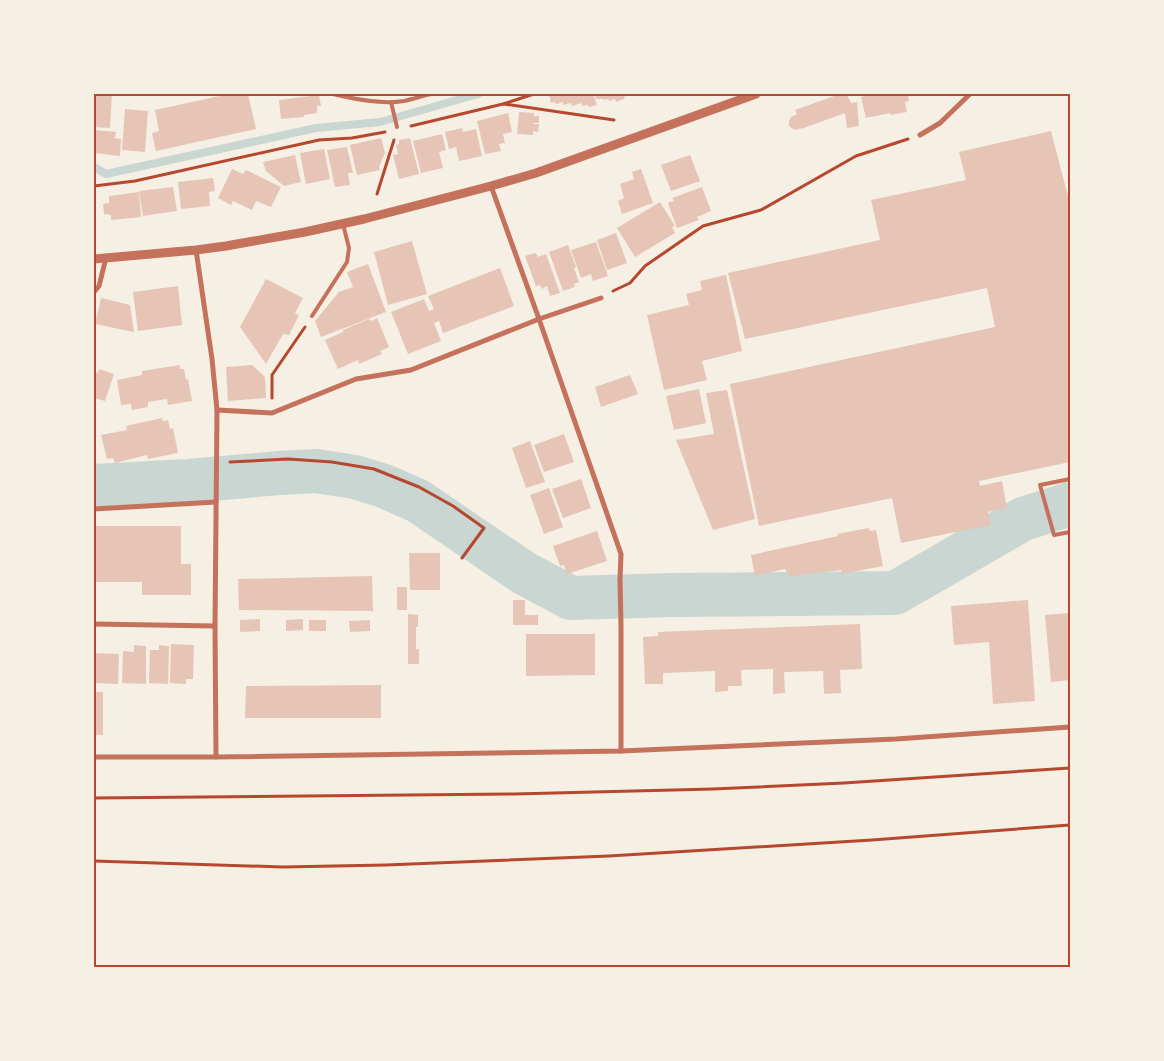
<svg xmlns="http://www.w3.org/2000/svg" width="1164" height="1061" viewBox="0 0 1164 1061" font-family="'Work Sans',sans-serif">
<rect width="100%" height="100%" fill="#f6efe4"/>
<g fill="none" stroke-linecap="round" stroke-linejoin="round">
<!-- stream -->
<polyline stroke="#c9d6d2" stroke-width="8" points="94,167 106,174 316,128 380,122 478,94"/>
<!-- river -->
<polyline stroke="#c9d6d2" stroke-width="44" points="94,486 189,481 279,473 316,471 355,477 384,486 418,501 524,573 571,598 672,595 895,593 1023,519 1070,504"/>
</g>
<!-- building -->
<g fill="#e6c5b7">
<polygon points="94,94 112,94 110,128 94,127"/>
<polygon points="229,94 248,94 256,129 156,151 152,133 159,131 155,110"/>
<polygon points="549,94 593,94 597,105 589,107 588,105 582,106 582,103 572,106 571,103 563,105 563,102 556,104 555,102 551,103"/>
<polygon points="595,94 628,94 628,95 624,97 624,99 616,102 615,99 609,101 608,99 604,100 603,99 596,99"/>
<polygon points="840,94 847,94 851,103 857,102 859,126 847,128 845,113 801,129 801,128 797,130 793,129 789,126 789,121 791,117 795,115 797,115 795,110"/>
<polygon points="877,94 908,94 909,101 905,102 907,112 890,115 890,113 866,118 861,97"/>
<polygon points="319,95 321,106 317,106 317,113 304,115 304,117 281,119 279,100"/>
<polygon points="125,109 148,111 145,152 122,150"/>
<polygon points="519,112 534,113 534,116 539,116 539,123 534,123 533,124 539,124 538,132 533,131 533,135 517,134"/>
<polygon points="508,113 512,132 503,134 505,143 499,144 501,151 485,154 477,121"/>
<polygon points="462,128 463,132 476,129 482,156 459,161 456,147 449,149 445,132"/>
<polygon points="94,130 116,132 115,138 121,139 120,156 94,153"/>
<polygon points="1051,131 1070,204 1070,462 979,481 980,486 1002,481 1007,508 988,512 991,525 901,543 892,498 759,526 730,384 995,327 987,288 745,339 728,273 880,240 871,200 966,180 959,152"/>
<polygon points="442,134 446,150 439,152 443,168 421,173 413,141"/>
<polygon points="381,138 385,153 379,167 380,170 357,175 350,145"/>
<polygon points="410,138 419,174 399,179 393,155 398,154 396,145 399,144 399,140"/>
<polygon points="347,147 353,173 348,173 350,185 335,187 327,150"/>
<polygon points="324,149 330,179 306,184 300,153"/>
<polygon points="295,155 301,182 284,186 266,171 263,162"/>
<polygon points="690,155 700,181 671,191 661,165"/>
<polygon points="232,169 243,174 246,170 281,187 271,207 256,201 252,210 233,201 231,205 218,198"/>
<polygon points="641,169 653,203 622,214 618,201 624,198 620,184 634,179 632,172"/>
<polygon points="213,178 215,191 209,192 210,206 181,209 178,182"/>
<polygon points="173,187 177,211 143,216 139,191"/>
<polygon points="702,187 711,211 697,217 699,220 677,228 668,203 674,201 672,198"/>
<polygon points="139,192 141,217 111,220 111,215 104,214 103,204 109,203 109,196"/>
<polygon points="660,202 675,226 672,227 675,233 635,257 617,228"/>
<polygon points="616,233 627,263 607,270 597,240"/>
<polygon points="412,241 427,294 388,305 374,252"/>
<polygon points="596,242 608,276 593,281 591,274 581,278 571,250"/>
<polygon points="568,245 576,267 574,268 579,282 574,284 575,287 563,291 549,252"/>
<polygon points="536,253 538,257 546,254 560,293 550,296 547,286 542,289 540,285 536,286 525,256"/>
<polygon points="368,264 386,312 321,337 315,321 339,292 353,287 347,272"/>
<polygon points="500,268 514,306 443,333 439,321 434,323 441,341 408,354 391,312 424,299 429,311 434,309 428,296"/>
<polygon points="726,275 742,351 702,361 707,380 664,390 647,315 689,305 686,294 702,290 700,281"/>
<polygon points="266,279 303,298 295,313 299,315 289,335 283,334 266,364 240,327"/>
<polygon points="178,286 182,325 138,331 133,292"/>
<polygon points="101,298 130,305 134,332 95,324"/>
<polygon points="377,318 389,347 380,351 382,354 359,364 358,360 338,369 325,340 343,332 343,330 369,319 371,321"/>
<polygon points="180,365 180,369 184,369 186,380 188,379 192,401 168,405 167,399 148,402 148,407 132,410 131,404 121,405 117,380 142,375 142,371"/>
<polygon points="252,365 265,377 266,398 228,401 226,367"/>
<polygon points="99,369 114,374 105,401 94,398 94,371 98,373"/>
<polygon points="630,375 638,394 601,407 595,387"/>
<polygon points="699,389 706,423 674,430 666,396"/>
<polygon points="727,390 755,519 713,530 676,440 714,434 706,393"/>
<polygon points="162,418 163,421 168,420 170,429 173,428 178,453 148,459 147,455 115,463 113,458 107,459 101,435 127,430 126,426"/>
<polygon points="564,434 574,462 544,472 534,445"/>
<polygon points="530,441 545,482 526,488 512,448"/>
<polygon points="581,479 591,508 563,518 552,489"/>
<polygon points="549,488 563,527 544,534 530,495"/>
<polygon points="94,526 181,526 181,564 191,564 191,595 142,595 142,582 94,582"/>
<polygon points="869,528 870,531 876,530 883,566 841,574 842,570 789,576 785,569 755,576 751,555 838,536 837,534"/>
<polygon points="597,531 607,561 567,574 564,565 560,566 553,546"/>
<polygon points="409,553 440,553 440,590 410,590"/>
<polygon points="372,576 373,611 239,610 238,579"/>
<rect x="397" y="587" width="10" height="23"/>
<polygon points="513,600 525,600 525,615 538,615 538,625 513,625"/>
<polygon points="1028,600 1035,701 993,704 989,642 954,645 951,606"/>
<polygon points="1070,613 1070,680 1051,682 1045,615"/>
<polygon points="408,614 418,615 418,627 416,627 416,649 419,649 419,664 408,664"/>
<polygon points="260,619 260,631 240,632 240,620"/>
<polygon points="303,619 303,630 286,631 286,620"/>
<rect x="309" y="620" width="17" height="11"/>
<polygon points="370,620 370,631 350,632 349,621"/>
<polygon points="860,624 862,669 840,670 841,693 824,694 823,671 784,672 785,693 773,694 773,669 741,670 742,686 728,686 728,691 715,692 715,671 663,673 663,684 645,684 643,637 658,636 658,632"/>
<polygon points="526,634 595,634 595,675 526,676"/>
<polygon points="171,644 194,645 193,679 186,679 186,684 170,683"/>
<polygon points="134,645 146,646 146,684 122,683 123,651 134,652"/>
<polygon points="159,645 169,646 168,684 149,683 150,650 159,650"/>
<polygon points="94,653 119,654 118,684 94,683"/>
<polygon points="381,685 381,718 245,718 246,686"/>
<rect x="94" y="692" width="9" height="43"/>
</g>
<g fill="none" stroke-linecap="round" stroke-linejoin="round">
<!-- path -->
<g stroke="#b5482f" stroke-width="3">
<polyline points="504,104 614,120"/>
<polyline points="411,126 503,104 534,94"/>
<polyline points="94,186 135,181 319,140 352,138 385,132"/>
<polyline points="377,194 394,140"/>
<polyline points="613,291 630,283 645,266 703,226 761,210 856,156 908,139"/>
<polyline points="272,398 272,375 305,327"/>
<polyline points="230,462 288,459 332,462 374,469 419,487 453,506 484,528 462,558"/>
<polyline points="94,798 514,794 713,789 844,783 1070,768"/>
<polyline points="94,861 283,867 386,865 609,856 872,840 1070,825"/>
</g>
<!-- service -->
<g stroke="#c5725c" stroke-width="4">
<path d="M333 94C354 99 382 105 404 101 413 99 422 96 431 94"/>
<polyline points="391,102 397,127"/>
<polyline points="312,316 347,262 349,248 343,224"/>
<polyline points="1070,479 1040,485 1054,535 1070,532"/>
</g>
<!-- minor -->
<g stroke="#c5725c" stroke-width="5">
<polyline points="920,135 940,123 970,94"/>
<polyline points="491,186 539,319 621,554 620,580 621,626 621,751"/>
<polyline points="196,250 212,359 217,410 215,626 216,757"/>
<polyline points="94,292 99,286 106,258"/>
<polyline points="217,410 272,413 356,379 411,370 539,319 601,298"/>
<polyline points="94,509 216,502"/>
<polyline points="94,624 215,626"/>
<polyline points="94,757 216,757 621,751 896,739 1070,727"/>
</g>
<!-- tertiary -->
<polyline stroke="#c5725c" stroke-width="9" points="94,259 196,250 226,246 305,232 364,219 491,186 536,173 756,94"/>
</g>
<!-- border -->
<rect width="1164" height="1061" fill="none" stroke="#f6efe4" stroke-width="190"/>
<rect x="95" y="95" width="974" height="871" fill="none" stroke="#b5482f" stroke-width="2"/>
</svg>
